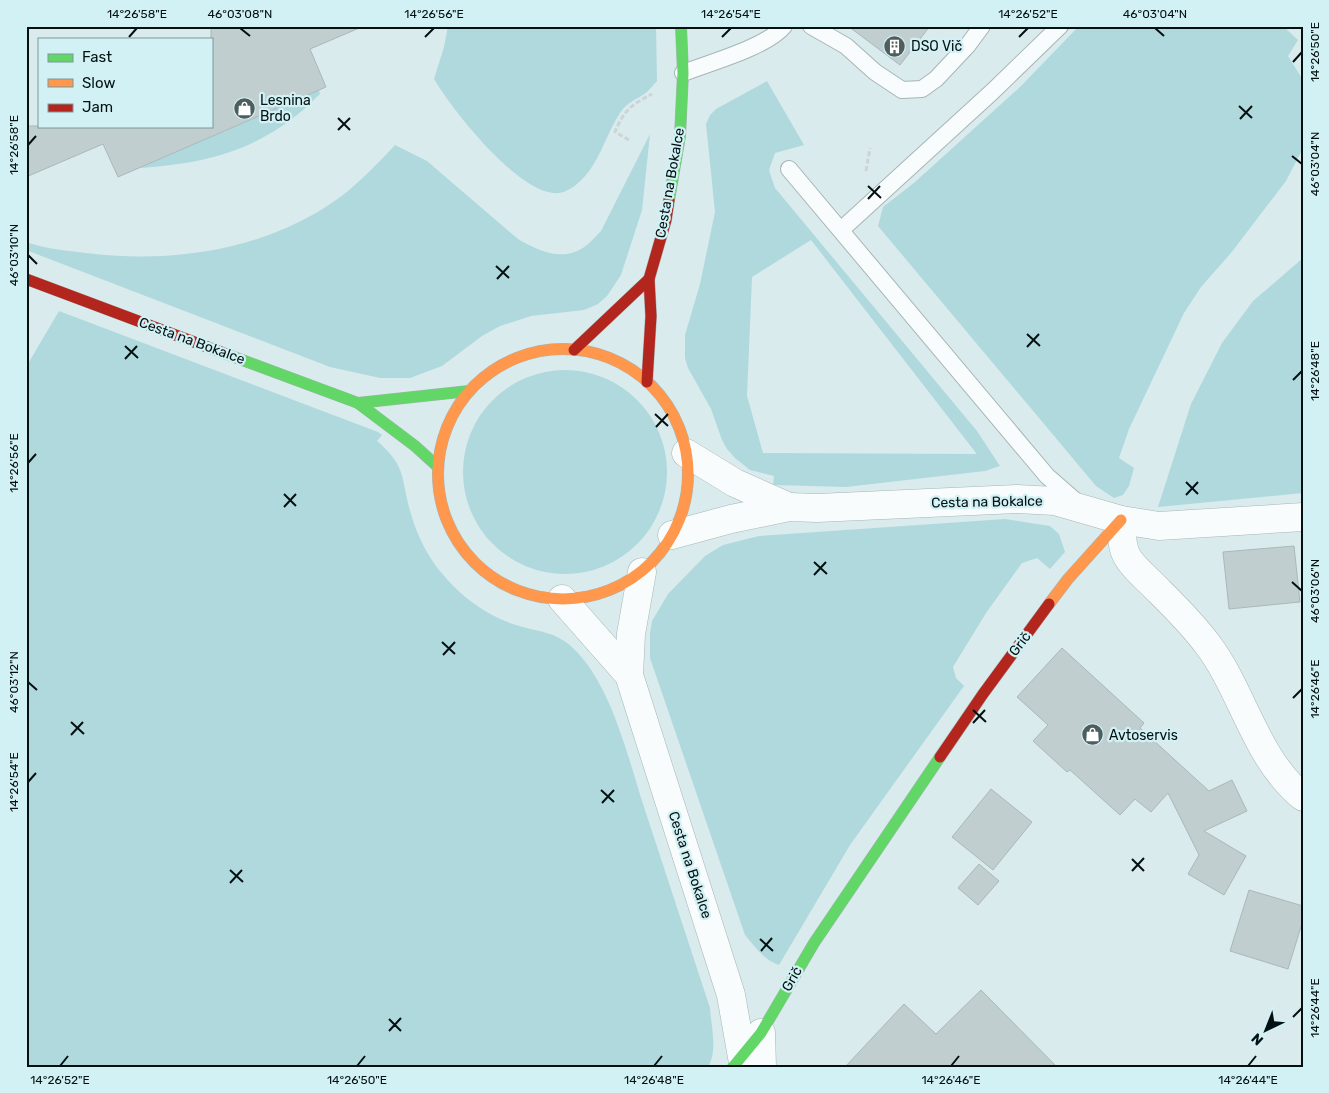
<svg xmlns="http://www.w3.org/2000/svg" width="1329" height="1093" viewBox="0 0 1329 1093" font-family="Rubik,sans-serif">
<rect width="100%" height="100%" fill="#d9ebed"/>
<!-- green -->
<g fill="#b0d9de" fill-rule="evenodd">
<path d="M448 26H656L657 81C654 84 651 88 647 92 638 99 627 102 620 113 605 136 599 166 577 184 570 190 562 194 553 193 515 189 453 111 434 79L444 47Z"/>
<polygon points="1079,26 1283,26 1298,40 1288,56 1303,80 1303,148 1286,181 1231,253 1201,287 1184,313 1129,429 1119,458 1134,468 1129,486 1123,495 1114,498 1096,486 878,226 883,207 915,182 1021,86"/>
<path d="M767 81 804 145 775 153 769 170 775 188 977 431 1000 466 985 471 846 487 773 485 774 476 750 470 735 458 727 449 722 440 711 409 688 368 685 358V335L700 284 715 212 706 124 710 115 716 109ZM811 240 976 453V454L763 453 747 396 752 277Z"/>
<path d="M319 90 320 94C312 101 305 109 297 115 248 154 199 164 139 168Z"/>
<path d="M650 134 642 210 621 275 607 296 598 304 584 310 531 316 500 326 482 336 442 366 410 378H380L330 367 26 250V242C43 248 60 250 78 252 169 265 268 251 343 195 362 180 379 162 395 145L427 161 518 239C535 249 558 260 577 251 587 247 594 238 601 231Z"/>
<polygon points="1303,258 1303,493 1158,507 1191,404 1222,343 1253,301"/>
<path d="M59 311 378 432 382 435 377 441C405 465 401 475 409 507 415 530 425 553 440 571 460 596 485 615 516 625 538 632 556 631 574 649 612 686 628 758 644 807 666 874 688 941 710 1008 711 1026 718 1051 708 1067H26V367Z"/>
<circle cx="565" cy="472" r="102"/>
<path d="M1005 519 1050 526 1059 534 1065 552 1050 569 1037 558 1022 563 986 613 953 667 956 678 964 686 850 845 779 965C764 960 755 947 745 935L650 658V633L652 621 668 594 705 556 723 545 759 536Z"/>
</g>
<!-- building -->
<g fill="#c0ced0" stroke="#aab8ba">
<polygon points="211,26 364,26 310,49 326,87 118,177 103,144 26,177 26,126 211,126"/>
<polygon points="848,26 930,26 900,65"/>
<polygon points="1294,546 1300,602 1229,609 1223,552"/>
<polygon points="1062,648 1144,723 1140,728 1209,791 1232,780 1247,811 1204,831 1246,856 1224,895 1188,874 1199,855 1168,793 1151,812 1135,799 1120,815 1070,770 1067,772 1033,741 1048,725 1017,697"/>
<polygon points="991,789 1032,822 993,870 952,837"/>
<polygon points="979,864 999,881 978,905 958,888"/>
<polygon points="1249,890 1303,906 1303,920 1288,969 1230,951"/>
<polygon points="981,990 1057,1067 845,1067 904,1004 936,1034"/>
</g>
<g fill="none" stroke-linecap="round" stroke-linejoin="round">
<defs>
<g id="lane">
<polyline points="811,26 846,46 875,72 902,90 922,89 936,79 968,45 982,26"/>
<path d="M683 73C709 63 767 47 784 26"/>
<polyline points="789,169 1047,476 1078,503"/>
<polyline points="841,230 993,91 1060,26"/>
</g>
<g id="street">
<polyline points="686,453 735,483 789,507"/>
<path d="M1121 520C1122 532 1121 548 1128 558 1134 568 1145 577 1154 586 1173 605 1192 623 1208 645 1244 693 1255 758 1303 797"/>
<polyline points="672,535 731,519 789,507 817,508 1017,499 1055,501 1121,520 1159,526 1303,517"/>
<polyline points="642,572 631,634 629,675 731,995 742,1057"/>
<polyline points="562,599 629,675"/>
<polyline points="761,1033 762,1067"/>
</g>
<g id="fast">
<polyline points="669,200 680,136 683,73 681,26"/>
<polyline points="226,354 358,403 415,446 437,466"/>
<polyline points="358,403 469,391"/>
<polyline points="733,1067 761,1033 814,943 940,757"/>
</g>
<g id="slow">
<circle cx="563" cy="474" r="125"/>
<polyline points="1049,604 1068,579 1121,520"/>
</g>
<g id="jam">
<polyline points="26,279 226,354"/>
<polyline points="574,350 649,279"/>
<polyline points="647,382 651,316 649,279 666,220 669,200"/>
<polyline points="940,757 983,694 1049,604"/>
</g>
</defs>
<!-- lane casing -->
<use href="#lane" stroke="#a7b5b6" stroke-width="18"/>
<!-- street casing -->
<use href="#street" stroke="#a7b5b6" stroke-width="29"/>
<!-- fast casing -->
<use href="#fast" stroke="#a7b5b6" stroke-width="12"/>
<!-- slow casing -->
<use href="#slow" stroke="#a7b5b6" stroke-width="12"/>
<!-- jam casing -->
<use href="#jam" stroke="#a7b5b6" stroke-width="12"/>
<!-- path -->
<g stroke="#ced3d4" stroke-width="3" stroke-dasharray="5 2.5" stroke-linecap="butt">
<path d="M629 140 615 132C624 110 631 105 652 94"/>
<polyline points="866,171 870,148"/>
</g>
<!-- lane -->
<use href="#lane" stroke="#f9fcfc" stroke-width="16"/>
<!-- street -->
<use href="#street" stroke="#f9fcfc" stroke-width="28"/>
<!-- fast -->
<use href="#fast" stroke="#63d668" stroke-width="11"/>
<!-- slow -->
<use href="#slow" stroke="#ff974d" stroke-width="11"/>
<!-- jam -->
<use href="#jam" stroke="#b3261e" stroke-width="11"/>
</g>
<!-- ticks -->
<path fill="none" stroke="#051011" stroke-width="2" d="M240 28 250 36M1155 28 1164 36M129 37 137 28M425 37 434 28M722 37 731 28M1019 37 1028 28M1293 62 1302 52M1239 106 1252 118M338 118 350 130M1240 119 1252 106M338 130 350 118M28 145 36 136M1292 156 1302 164M868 186 881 198M868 199 880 186M28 255 37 264M496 266 509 278M497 279 509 266M1027 334 1040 346M125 346 138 358M1027 347 1039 334M125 359 137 346M1293 380 1302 371M655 414 668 426M656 427 668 414M28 463 36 454M1186 482 1198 494M284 494 296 506M1186 495 1198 482M284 507 296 494M814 562 827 574M814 575 826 562M1292 582 1302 591M442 642 455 654M443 655 455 642M28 682 37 690M1293 698 1302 689M973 710 986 722M71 722 84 734M973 723 985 710M71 735 83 722M28 782 36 773M601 790 614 802M602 803 614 790M1132 859 1144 871M230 870 243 882M1132 871 1144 858M230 883 242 870M760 939 773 951M761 951 772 938M1293 1017 1302 1008M389 1019 401 1031M389 1031 401 1018M60 1066 68 1056M357 1066 365 1056M654 1066 662 1056M951 1066 959 1056M1248 1066 1256 1056"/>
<!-- icons -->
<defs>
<symbol id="building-disc" viewBox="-11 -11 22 22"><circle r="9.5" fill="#4f5d5e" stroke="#d1f1f5"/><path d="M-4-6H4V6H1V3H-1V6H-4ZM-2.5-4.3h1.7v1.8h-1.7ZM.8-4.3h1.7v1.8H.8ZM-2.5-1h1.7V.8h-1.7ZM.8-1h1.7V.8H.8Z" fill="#fff"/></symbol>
<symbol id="shop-disc" viewBox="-11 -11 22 22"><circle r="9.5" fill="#4f5d5e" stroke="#d1f1f5"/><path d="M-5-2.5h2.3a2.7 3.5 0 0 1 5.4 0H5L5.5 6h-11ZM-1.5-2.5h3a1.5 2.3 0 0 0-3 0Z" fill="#fff"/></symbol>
</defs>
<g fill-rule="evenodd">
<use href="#building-disc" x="882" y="34" width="25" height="25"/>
<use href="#shop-disc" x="232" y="96" width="25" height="25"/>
<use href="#shop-disc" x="1080" y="722" width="25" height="25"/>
</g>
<g text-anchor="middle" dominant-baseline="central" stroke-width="4.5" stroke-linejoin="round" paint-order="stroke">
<!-- poi labels -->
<g font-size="14" fill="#051011" stroke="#d1f1f5" text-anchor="start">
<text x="911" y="46">DSO Vič</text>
<text x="260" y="100">Lesnina<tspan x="260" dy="16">Brdo</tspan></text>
<text x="1109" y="735">Avtoservis</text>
</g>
<!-- street labels -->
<g font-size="14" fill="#051011" stroke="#d1f1f5">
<text transform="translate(670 183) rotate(-80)">Cesta na Bokalce</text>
<text transform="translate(192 341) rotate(20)">Cesta na Bokalce</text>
<text transform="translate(987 502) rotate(-1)">Cesta na Bokalce</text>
<text transform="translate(1020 644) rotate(-53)">Grič</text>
<text transform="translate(690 865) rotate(72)">Cesta na Bokalce</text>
<text transform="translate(792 979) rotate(-60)">Grič</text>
</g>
</g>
<!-- border -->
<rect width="1329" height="1093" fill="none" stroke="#d1f1f5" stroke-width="55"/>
<!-- legend -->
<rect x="38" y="38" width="175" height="90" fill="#d1f1f5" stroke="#7f979a"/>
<rect x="48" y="54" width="25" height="8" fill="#63d668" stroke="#7f979a"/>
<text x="82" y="62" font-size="15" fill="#051011">Fast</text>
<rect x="48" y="79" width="25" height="8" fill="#ff974d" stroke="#7f979a"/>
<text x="82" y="88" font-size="15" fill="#051011">Slow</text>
<rect x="48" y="104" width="25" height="8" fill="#b3261e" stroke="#7f979a"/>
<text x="82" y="112" font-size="15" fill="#051011">Jam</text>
<!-- north arrow -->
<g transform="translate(1266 1030) rotate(223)" stroke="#d1f1f5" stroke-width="4" paint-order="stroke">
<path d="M0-4L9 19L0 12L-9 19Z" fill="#051011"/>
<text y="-8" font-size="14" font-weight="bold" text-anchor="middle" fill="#051011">N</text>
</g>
<rect x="28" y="28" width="1274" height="1038" fill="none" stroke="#051011" stroke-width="2"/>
<g font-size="12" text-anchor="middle" fill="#051011">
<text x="137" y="18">14°26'58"E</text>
<text x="240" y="18">46°03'08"N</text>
<text x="434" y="18">14°26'56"E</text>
<text x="731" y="18">14°26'54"E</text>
<text x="1028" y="18">14°26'52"E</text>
<text x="1155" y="18">46°03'04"N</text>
<text transform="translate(1315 52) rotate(-90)" y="4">14°26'50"E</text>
<text transform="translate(14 145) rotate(-90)" y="4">14°26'58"E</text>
<text transform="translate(1315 164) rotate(-90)" y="4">46°03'04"N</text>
<text transform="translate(14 255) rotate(-90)" y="4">46°03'10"N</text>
<text transform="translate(1315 371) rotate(-90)" y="4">14°26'48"E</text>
<text transform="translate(14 463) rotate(-90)" y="4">14°26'56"E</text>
<text transform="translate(1315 591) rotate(-90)" y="4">46°03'06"N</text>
<text transform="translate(14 682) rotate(-90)" y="4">46°03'12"N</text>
<text transform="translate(1315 689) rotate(-90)" y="4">14°26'46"E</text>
<text transform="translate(14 782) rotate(-90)" y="4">14°26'54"E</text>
<text transform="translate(1315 1008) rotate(-90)" y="4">14°26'44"E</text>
<text x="60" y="1084">14°26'52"E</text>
<text x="357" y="1084">14°26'50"E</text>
<text x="654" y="1084">14°26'48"E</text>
<text x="951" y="1084">14°26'46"E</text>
<text x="1248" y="1084">14°26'44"E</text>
</g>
</svg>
